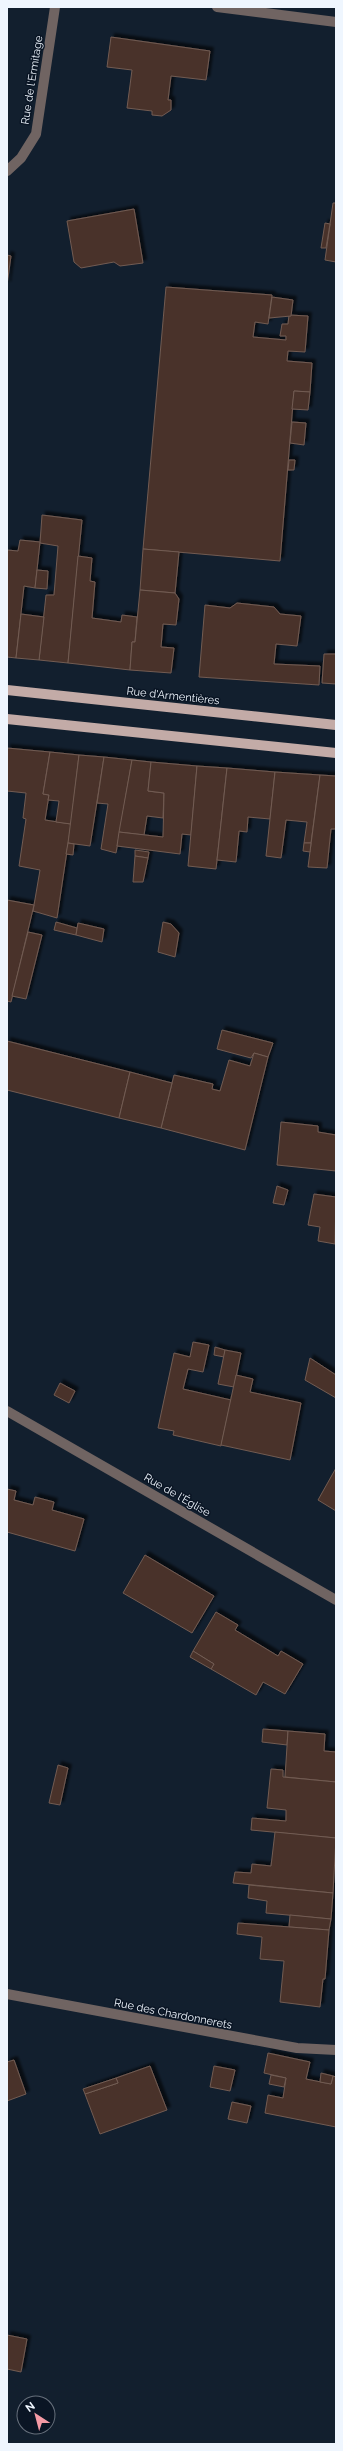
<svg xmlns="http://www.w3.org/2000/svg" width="343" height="2451" viewBox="0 0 343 2451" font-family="Raleway,sans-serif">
<defs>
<filter id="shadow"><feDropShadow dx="3.5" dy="-3.5" stdDeviation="1" flood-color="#0009"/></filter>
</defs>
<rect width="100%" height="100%" fill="#121f2e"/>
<!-- building -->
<g fill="#48332b" stroke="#725b52" filter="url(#shadow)">
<polygon points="111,37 210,51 206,80 171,76 168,100 171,100 171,110 162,116 152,115 152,111 127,108 132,70 107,67"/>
<polygon points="333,203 336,203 336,262 325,260"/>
<polygon points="134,209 143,263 120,266 114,262 81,268 74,262 67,221"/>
<polygon points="325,223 330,224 326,248 321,248"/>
<polygon points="7,255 11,256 7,285"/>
<polygon points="166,287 272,295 268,324 255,322 253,337 286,340 286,336 280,336 282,324 288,324 289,315 308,316 305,352 288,351 287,361 312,363 310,392 294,391 280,561 143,549"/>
<polygon points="272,297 293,300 291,316 269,318"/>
<polygon points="294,391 310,392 308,410 292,409"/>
<polygon points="292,422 306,423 304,445 290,443"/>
<polygon points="289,460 295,460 294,470 288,470"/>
<polygon points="42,515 82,520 68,663 39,660 46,595 54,595 58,546 40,543"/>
<polygon points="20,540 40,542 35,588 24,586 16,658 7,657 7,550 18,551"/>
<polygon points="143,549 179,552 175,593 140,590"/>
<polygon points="78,556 92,558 90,581 95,582 92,618 121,622 122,615 137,617 135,642 132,642 130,670 68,663"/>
<polygon points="37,570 48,571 47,589 35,588"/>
<polygon points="140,590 175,593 179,599 176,625 163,624 161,647 174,648 171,673 130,670 132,642 135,642"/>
<polygon points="237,603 274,607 280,614 301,616 297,646 276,644 274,664 320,666 319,685 199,677 205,605 230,608"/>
<polygon points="21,614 44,617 39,660 16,658"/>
<polygon points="324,654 336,654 336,684 322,683"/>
<polygon points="7,748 50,752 43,794 49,795 45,820 71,824 57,918 33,911 40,870 19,866 26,819 23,818 26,793 7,791"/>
<polygon points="50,752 79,755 71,824 56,822 59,801 48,800 49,795 43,794"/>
<polygon points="79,755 104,757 90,846 68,843"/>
<polygon points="104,757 132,760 116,853 101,849 108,804 97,803"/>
<polygon points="132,760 151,762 148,791 164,793 163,818 147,816 144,835 119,832"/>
<polygon points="151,762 197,766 191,835 182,834 180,854 117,846 119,832 163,837 164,793 148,791"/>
<polygon points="197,766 227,768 216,869 188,866"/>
<polygon points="227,768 275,772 270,819 248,817 247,832 239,831 236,862 217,860"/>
<polygon points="275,772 320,775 311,843 304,843 307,822 286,820 281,858 266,856"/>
<polygon points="320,775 336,776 336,829 331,829 327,868 308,867"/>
<polygon points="68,843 74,844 73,855 66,854"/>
<polygon points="304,843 311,843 310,852 303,851"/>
<polygon points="135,850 149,852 148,858 135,856"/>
<polygon points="135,856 148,858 143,882 133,882"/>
<polygon points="7,900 34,905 11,1002 7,1001"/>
<polygon points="56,922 77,928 76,935 54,930"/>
<polygon points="163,922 171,924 179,933 175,957 158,952"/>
<polygon points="78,923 104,929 102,942 76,935"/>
<polygon points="28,932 42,935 26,999 12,996"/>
<polygon points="222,1030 273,1043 268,1057 254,1053 251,1058 217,1049"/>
<polygon points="7,1041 130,1072 119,1118 7,1090"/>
<polygon points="254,1053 268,1057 245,1150 161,1128 174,1075 213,1084 212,1089 220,1091 229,1060 250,1066"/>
<polygon points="130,1072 172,1083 161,1128 119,1118"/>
<polygon points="281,1122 318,1126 318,1132 336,1135 336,1171 277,1165"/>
<polygon points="277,1186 288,1190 284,1205 273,1203"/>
<polygon points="314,1194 336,1197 335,1244 318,1241 320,1227 308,1225"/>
<polygon points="193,1342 209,1345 203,1372 188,1369 183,1389 231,1400 221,1446 173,1435 174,1431 158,1428 174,1353 190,1357"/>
<polygon points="215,1347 225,1350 224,1357 214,1355"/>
<polygon points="225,1350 241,1353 234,1387 218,1384"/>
<polygon points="310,1358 336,1375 336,1398 305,1380"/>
<polygon points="236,1375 253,1379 250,1392 301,1403 290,1460 221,1445"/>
<polygon points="60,1383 75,1391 69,1403 54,1395"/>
<polygon points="336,1468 336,1511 318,1500"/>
<polygon points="7,1489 16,1491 14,1500 33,1505 35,1497 54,1502 52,1510 84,1519 75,1551 7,1532"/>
<polygon points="145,1555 214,1596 192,1633 123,1593"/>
<polygon points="216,1612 238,1625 235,1630 278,1656 281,1651 303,1664 285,1694 263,1682 256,1695 211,1669 214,1664 193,1651"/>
<polygon points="193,1651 214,1664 211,1669 190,1657"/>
<polygon points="263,1729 288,1731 287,1745 262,1742"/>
<polygon points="288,1731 325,1734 324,1751 336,1752 336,1782 285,1777"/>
<polygon points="58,1765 68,1768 60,1805 49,1803"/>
<polygon points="271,1769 283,1770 283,1777 336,1782 336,1838 251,1830 252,1818 286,1821 286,1810 267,1808"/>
<polygon points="275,1832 336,1838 333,1893 233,1883 235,1872 251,1873 252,1864 271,1866"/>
<polygon points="249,1885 333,1893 331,1919 266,1913 267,1901 248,1898"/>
<polygon points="290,1915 331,1919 329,1930 289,1927"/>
<polygon points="238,1923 329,1930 325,1979 323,1979 320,2007 280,2002 284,1961 260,1959 262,1937 237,1934"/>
<polygon points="268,2053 310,2062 306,2079 331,2084 333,2076 336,2077 336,2127 265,2113 268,2095 283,2098 286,2078 264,2073"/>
<polygon points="14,2060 26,2094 7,2101 7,2062"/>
<polygon points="150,2066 167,2110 100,2134 85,2094 118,2083 116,2078"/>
<polygon points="214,2066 235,2070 230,2091 210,2087"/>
<polygon points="321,2073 333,2076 331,2084 320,2082"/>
<polygon points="271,2075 286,2078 284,2087 269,2084"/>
<polygon points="116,2078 118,2083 85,2094 83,2089"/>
<polygon points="232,2102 251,2106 247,2123 228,2119"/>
<polygon points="7,2335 27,2339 21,2372 7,2369"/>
</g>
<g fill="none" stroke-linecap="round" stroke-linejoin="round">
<!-- minor -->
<g stroke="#706462" stroke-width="10">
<polyline points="217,7 336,22"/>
<polyline points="7,171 21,158 36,134 55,7"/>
<polyline points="7,1411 336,1600"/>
<polyline points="7,1994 297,2048 336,2050"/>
</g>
<!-- major -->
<g stroke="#c3aba7" stroke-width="10">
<polyline points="7,690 336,725"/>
<polyline points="7,719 336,753"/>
</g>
</g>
<g text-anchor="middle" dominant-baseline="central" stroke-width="3" stroke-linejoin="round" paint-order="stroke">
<!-- street labels -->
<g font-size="11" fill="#eff6fe" stroke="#0a1524">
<text transform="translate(32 80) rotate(-81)">Rue de l'Ermitage</text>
<text transform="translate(173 696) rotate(6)">Rue d'Armentières</text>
<text transform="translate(177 1495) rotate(30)">Rue de l'Église</text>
<text transform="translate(173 2014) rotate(11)">Rue des Chardonnerets</text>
</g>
</g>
<!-- border -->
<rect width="343" height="2451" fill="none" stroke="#eff6fe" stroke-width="16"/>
<!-- north arrow -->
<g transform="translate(36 2415) rotate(324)"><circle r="19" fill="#0a1524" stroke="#666f7b"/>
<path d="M0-3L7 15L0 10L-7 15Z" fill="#f49aa5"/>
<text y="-6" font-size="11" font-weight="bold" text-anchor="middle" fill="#eff6fe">N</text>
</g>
</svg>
